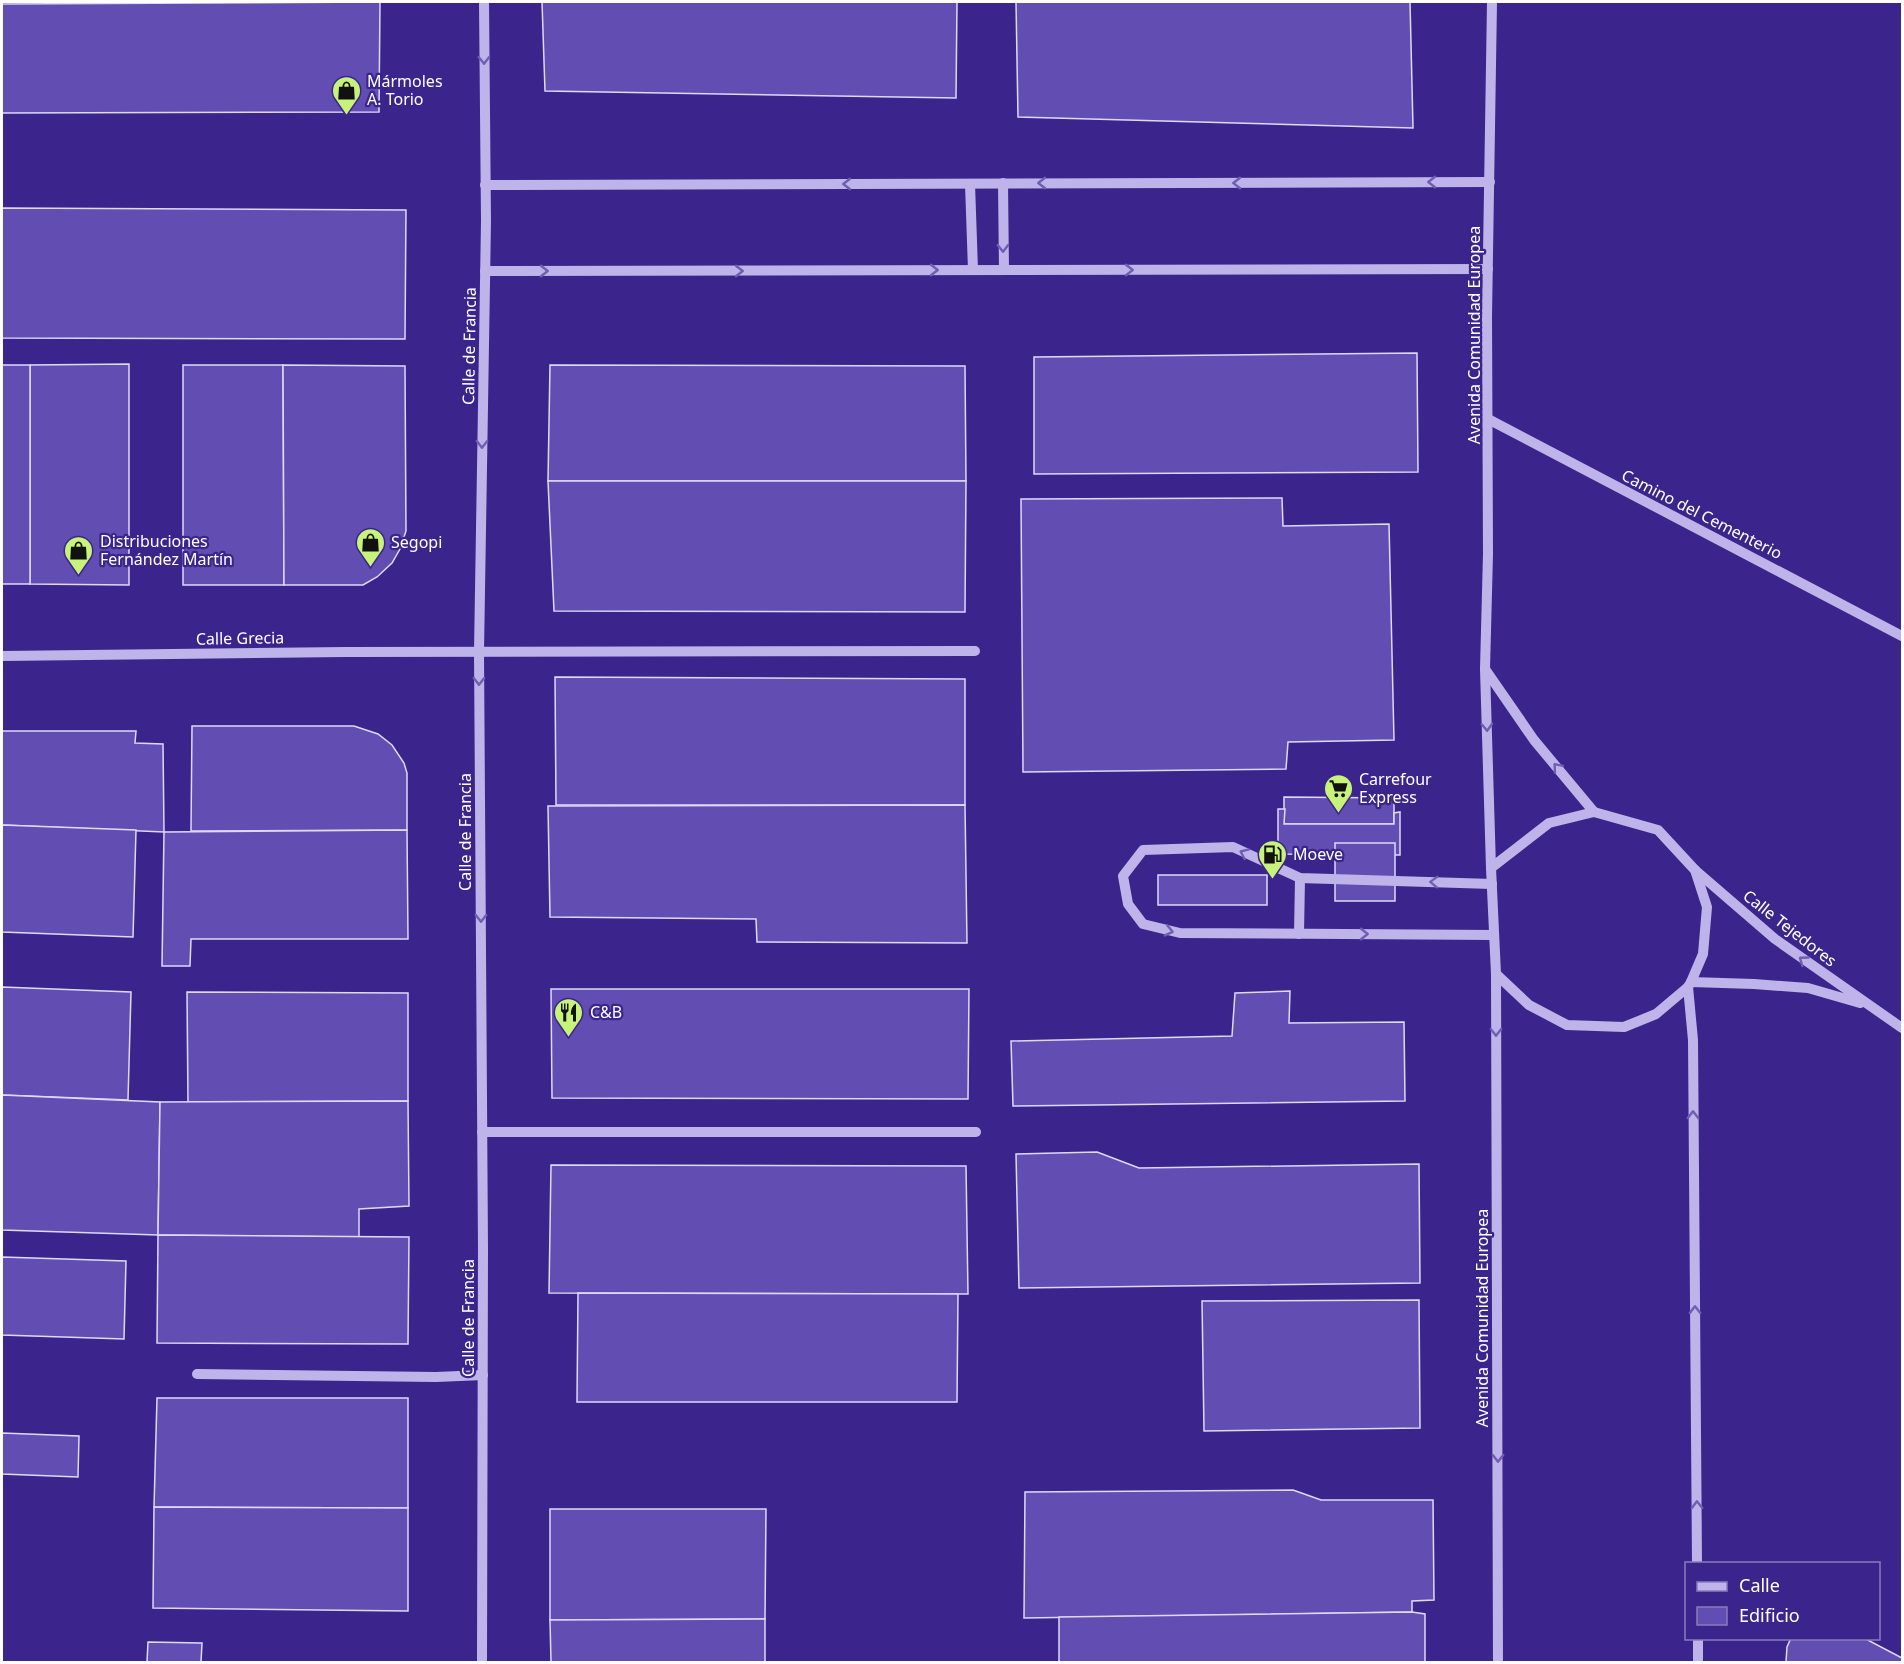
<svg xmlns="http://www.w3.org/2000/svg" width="1904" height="1664" viewBox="0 0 1904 1664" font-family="'Noto Sans',sans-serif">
<rect width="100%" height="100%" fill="#3b258c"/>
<!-- building -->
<g fill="#624eb3" stroke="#dfd8f8" stroke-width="1.5">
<polygon points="380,2 379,112 2,113 2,4"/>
<polygon points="542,2 957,2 956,98 545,91"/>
<polygon points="1016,2 1410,2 1413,128 1018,117"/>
<polygon points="2,208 406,210 405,339 2,338"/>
<polygon points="1417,353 1418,472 1034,474 1034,357"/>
<polygon points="129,364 129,585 30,584 30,365"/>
<rect x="2" y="365" width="28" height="219"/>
<polygon points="183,365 283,365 284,585 183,585"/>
<polygon points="283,365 405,366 406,531 400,549 392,563 377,577 363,585 284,585"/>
<polygon points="550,365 965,366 966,481 548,481"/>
<polygon points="548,481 966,481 965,612 554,611"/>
<polygon points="1282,498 1283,526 1389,524 1394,740 1288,742 1286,769 1023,772 1021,499"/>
<polygon points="555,677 965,679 965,805 556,805"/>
<polygon points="192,726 354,726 378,734 392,745 404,763 407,773 407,830 191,831"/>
<polygon points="2,731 136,731 135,743 163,744 164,832 2,825"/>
<polygon points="1284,797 1394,798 1394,824 1284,824"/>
<polygon points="965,805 967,943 757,942 756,919 550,917 548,806"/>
<polygon points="1278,809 1285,809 1284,824 1394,824 1394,813 1400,812 1400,855 1278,854"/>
<polygon points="2,825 136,830 133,937 2,932"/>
<polygon points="407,830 408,939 191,939 190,966 162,966 164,832"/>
<rect x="1335" y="843" width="60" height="58"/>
<rect x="1158" y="875" width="109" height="30"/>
<polygon points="2,987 131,992 128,1100 2,1095"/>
<polygon points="551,989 969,989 968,1099 552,1098"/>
<polygon points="1290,991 1289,1023 1404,1022 1405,1101 1013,1106 1011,1041 1232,1036 1235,993"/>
<polygon points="187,992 408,993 408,1101 188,1102"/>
<polygon points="2,1095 160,1102 158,1235 2,1230"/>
<polygon points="408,1101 409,1206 359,1209 359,1237 158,1235 160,1102"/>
<polygon points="1097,1152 1139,1168 1419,1164 1420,1283 1019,1288 1016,1154"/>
<polygon points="551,1165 966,1166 968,1294 549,1293"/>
<polygon points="158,1235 409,1237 408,1344 157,1343"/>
<polygon points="2,1257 126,1261 124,1339 2,1335"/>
<polygon points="578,1293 958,1294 957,1402 577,1402"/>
<polygon points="1419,1300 1420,1428 1204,1431 1202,1301"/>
<polygon points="157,1398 408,1398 408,1508 154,1507"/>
<polygon points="2,1433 79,1436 78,1477 2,1474"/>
<polygon points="1293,1490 1321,1500 1433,1500 1434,1600 1412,1601 1412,1612 1024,1618 1025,1492"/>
<polygon points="154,1507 408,1508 408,1611 153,1608"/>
<polygon points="550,1509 766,1509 765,1619 550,1620"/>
<polygon points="1412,1612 1425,1614 1425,1662 1059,1662 1059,1617"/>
<polygon points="765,1619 765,1662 551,1662 550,1620"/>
<polygon points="1791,1638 1864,1638 1902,1658 1902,1662 1786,1662 1787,1647"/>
<polygon points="148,1642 202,1643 201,1662 147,1662"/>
</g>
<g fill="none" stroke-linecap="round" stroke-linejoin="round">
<!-- minor -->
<g stroke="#bfb4ea" stroke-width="10">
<polyline points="1003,183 1004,270"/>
<polyline points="970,184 973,270"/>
<polyline points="485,185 1490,182"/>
<polyline points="485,271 1488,269"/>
<polyline points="1488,419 1902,636"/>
<polyline points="2,656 346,652 975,651"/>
<polyline points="1485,669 1534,740 1594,812"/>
<polygon points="1594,812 1658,830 1695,870 1707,907 1703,954 1691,982 1688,987 1656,1014 1624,1027 1567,1025 1529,1005 1496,974 1491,868 1549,823"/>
<polyline points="1491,868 1485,669 1488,554 1487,316 1492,2"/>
<polyline points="1695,870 1775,939 1902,1028"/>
<polyline points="1492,884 1300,878 1233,847 1143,850 1123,876 1128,904 1143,924 1180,933 1494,935"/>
<polyline points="1299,934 1300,878"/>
<polyline points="1496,974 1498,1662"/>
<polyline points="1691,982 1754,984 1808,988 1860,1003"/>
<polyline points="1688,987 1693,1040 1697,1564"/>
<polyline points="482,1132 976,1132"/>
<polyline points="197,1374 436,1377 483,1375"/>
<polyline points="1698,1638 1698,1662"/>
<polyline points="482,1662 483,1248 479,652 486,221 484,2"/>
</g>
</g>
<!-- one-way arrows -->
<defs><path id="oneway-chevron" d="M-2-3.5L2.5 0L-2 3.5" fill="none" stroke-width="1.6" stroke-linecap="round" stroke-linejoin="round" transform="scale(1.5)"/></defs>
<g stroke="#705eb2">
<use href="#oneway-chevron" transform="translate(484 60) rotate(89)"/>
<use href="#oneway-chevron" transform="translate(1432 182) rotate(180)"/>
<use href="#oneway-chevron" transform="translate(1042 183) rotate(180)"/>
<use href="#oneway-chevron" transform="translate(1237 183) rotate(180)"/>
<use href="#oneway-chevron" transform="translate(847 184) rotate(180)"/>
<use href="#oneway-chevron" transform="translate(1003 248) rotate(90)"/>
<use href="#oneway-chevron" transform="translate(934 270)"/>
<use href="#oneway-chevron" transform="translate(1129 270)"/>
<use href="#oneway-chevron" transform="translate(544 271)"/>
<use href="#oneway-chevron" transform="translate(739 271)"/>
<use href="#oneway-chevron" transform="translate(482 444) rotate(91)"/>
<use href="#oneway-chevron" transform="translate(479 681) rotate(90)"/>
<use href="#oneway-chevron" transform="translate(1487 727) rotate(88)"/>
<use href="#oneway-chevron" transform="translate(1557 767) rotate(-130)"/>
<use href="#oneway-chevron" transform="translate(1244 853) rotate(-156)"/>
<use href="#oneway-chevron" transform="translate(1434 882) rotate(-178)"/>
<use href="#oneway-chevron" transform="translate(481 918) rotate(90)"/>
<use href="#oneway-chevron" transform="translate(1169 931) rotate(13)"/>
<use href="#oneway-chevron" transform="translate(1364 934)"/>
<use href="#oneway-chevron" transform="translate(1803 960) rotate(-144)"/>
<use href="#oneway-chevron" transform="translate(1496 1032) rotate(90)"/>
<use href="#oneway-chevron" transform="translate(1693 1115) rotate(-90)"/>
<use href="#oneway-chevron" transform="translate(1695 1310) rotate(-91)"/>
<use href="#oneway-chevron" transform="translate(1498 1458) rotate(90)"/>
<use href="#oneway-chevron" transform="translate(1697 1505) rotate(-91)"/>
</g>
<!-- icons -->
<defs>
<symbol id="shop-pin" viewBox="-11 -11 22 30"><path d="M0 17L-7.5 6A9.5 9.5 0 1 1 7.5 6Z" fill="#c7f478" stroke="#3b258c"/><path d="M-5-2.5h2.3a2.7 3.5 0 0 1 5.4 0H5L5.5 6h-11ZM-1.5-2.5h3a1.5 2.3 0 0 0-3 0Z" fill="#111"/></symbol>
<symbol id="supermarket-pin" viewBox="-11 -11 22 30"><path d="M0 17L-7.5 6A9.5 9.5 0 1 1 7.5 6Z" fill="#c7f478" stroke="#3b258c"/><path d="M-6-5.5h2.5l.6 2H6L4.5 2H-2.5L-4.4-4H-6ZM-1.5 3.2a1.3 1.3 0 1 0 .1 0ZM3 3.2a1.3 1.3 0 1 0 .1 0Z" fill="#111"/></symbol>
<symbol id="fuel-pin" viewBox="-11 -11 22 30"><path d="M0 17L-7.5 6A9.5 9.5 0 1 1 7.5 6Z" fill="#c7f478" stroke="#3b258c"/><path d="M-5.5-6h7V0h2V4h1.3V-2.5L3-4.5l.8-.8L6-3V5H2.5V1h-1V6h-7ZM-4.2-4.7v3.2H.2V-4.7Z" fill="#111"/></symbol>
<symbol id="restaurant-pin" viewBox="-11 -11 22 30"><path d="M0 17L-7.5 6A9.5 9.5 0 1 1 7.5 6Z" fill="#c7f478" stroke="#3b258c"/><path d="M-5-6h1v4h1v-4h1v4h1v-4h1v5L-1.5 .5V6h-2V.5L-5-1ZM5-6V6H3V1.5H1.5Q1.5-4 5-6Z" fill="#111"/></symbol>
</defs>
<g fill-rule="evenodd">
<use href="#shop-pin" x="330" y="74" width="33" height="45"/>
<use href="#shop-pin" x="354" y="526" width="33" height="45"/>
<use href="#shop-pin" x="62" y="534" width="33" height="45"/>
<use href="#supermarket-pin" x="1322" y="772" width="33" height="45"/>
<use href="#fuel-pin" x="1256" y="838" width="33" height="45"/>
<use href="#restaurant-pin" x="552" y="996" width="33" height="45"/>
</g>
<g text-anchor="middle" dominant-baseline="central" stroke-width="4.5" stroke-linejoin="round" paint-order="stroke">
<!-- poi labels -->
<g font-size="16" fill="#fff" stroke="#3b258c" text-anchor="start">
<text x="367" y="81">Mármoles<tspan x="367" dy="18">A. Torio</tspan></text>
<text x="100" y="541">Distribuciones<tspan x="100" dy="18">Fernández Martín</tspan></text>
<text x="391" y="542">Segopi</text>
<text x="1359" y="779">Carrefour<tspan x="1359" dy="18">Express</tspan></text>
<text x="1293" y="854">Moeve</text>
<text x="590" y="1012">C&amp;B</text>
</g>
<!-- street labels -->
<g font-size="16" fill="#fff" stroke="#3b258c">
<text transform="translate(1474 335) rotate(-90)">Avenida Comunidad Europea</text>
<text transform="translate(469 346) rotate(-89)">Calle de Francia</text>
<text transform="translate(1702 514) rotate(27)">Camino del Cementerio</text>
<text transform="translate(240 638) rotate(-1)">Calle Grecia</text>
<text transform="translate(465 832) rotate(-90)">Calle de Francia</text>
<text transform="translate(1790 928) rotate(38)">Calle Tejedores</text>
<text transform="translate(468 1318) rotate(-90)">Calle de Francia</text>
<text transform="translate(1482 1318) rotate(-90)">Avenida Comunidad Europea</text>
</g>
</g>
<!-- border -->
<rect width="1904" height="1664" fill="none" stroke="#ffffff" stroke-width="6"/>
<!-- legend -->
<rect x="1685" y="1562" width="195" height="78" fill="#3b258c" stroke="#897cba" stroke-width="1.5"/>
<rect x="1697" y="1582" width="30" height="9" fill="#bfb4ea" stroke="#897cba" stroke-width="1.5"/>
<text x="1739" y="1592" font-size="18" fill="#ffffff">Calle</text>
<rect x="1697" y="1607" width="30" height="18" fill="#624eb3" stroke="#897cba" stroke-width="1.5"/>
<text x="1739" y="1622" font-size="18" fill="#ffffff">Edificio</text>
</svg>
